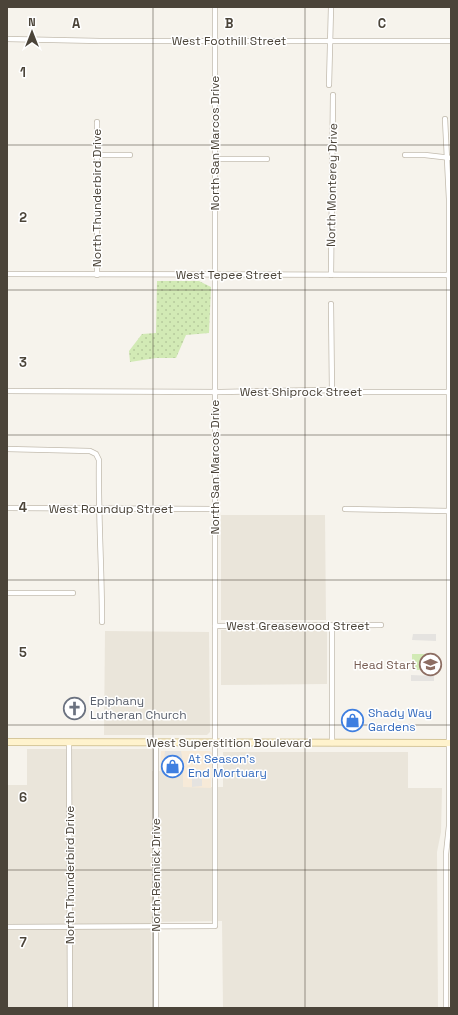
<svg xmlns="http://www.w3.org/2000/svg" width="458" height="1015" viewBox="0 0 458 1015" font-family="'Space Grotesk',sans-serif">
<defs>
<pattern id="grass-dots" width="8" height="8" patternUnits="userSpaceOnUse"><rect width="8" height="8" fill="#d2eab5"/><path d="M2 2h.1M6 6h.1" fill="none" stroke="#b6ca9c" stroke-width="1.8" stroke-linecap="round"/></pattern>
</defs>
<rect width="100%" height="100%" fill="#f6f3ec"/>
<!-- residential -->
<g fill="#eae5da">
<polygon points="221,515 325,515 326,620 221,620"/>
<polygon points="221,630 327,630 327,684 221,685"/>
<polygon points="105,631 209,632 210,732 207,735 104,735"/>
<polygon points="27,749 152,749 152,771 183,771 183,787 223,787 223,752 408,752 408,788 442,788 441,832 437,852 438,1008 223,1008 222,921 151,922 152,1008 7,1008 7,785 27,785"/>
</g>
<!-- commercial -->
<polygon fill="#f7ead8" points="161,751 210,751 212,753 211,788 183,787 183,771 160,771"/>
<!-- grass -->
<polygon fill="url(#grass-dots)" points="157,281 199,281 211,287 209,333 186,335 176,358 156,358 130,362 129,351 142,334 156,333"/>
<!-- park -->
<polygon fill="#d2eab5" points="412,654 425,654 425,657 428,659 427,670 412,670"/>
<!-- parking -->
<g fill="#e5e3e0">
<polygon points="413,634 436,634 436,641 412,640"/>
<polygon points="411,675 434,676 434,681 411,681"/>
<polygon points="165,751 181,751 183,762 164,762"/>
<polygon points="192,769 199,769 199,775 202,775 202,786 192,787"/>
</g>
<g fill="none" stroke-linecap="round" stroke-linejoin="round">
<defs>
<g id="street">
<polyline points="7,39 100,41 451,41"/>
<polyline points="329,85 331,7"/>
<polyline points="445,119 449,199 449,826 446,854 446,1008"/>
<polyline points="97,155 130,155"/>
<polyline points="405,155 425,155 451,158"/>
<polyline points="215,159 267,159"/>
<polyline points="7,274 451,275"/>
<polyline points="97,275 97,122"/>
<polyline points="331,275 333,95"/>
<polyline points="331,304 332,392"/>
<polyline points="7,391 221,392 326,390 332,392 451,392"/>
<path d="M7 449 90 451 96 454 99 460C98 514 102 568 102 622"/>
<polyline points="7,508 215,509"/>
<polyline points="345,509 449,511"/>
<polyline points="7,593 73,593"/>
<polyline points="215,626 381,625"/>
<polyline points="332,626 332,743"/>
<polyline points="69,742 70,1008"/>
<polyline points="156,742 156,1008"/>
<polyline points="7,927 215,926 215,7"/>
</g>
<polyline id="secondary" points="7,742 451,743"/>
</defs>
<!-- street casing -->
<use href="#street" stroke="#c2bbae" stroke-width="6"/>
<!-- secondary casing -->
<use href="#secondary" stroke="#d6c79b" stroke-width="8"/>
<!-- street -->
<use href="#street" stroke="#fff" stroke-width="4.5"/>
<!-- secondary -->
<use href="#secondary" stroke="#fff3cd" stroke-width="6"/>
</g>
<!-- grid -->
<path fill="none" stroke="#4b4439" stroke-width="1" stroke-opacity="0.55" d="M153 7V1008M305 7V1008M7 145H451M7 290H451M7 435H451M7 580H451M7 725H451M7 870H451"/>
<!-- icons -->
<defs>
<symbol id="school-ring" viewBox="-11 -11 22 22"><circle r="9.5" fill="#fff" stroke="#8d6e63" stroke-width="1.5"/><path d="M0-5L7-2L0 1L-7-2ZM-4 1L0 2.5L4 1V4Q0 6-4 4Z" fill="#8d6e63"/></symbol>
<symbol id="church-ring" viewBox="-11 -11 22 22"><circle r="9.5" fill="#fff" stroke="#6b7280" stroke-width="1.5"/><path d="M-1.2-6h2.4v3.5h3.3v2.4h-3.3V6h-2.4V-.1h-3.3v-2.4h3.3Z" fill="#6b7280"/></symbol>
<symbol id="shop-ring" viewBox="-11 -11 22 22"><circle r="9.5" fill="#fff" stroke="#3f7fe0" stroke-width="1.5"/><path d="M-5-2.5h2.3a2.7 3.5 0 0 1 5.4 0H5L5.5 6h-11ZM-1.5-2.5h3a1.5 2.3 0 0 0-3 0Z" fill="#3f7fe0"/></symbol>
</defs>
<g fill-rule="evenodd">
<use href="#school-ring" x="418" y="652" width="25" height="25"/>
<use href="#church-ring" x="62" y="696" width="25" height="25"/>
<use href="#shop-ring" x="340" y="708" width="25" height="25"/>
<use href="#shop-ring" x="160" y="754" width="25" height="25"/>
</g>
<g text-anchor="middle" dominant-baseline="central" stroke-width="3" stroke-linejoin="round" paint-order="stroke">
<!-- street labels -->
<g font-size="12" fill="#4b4439" stroke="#fff">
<text x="229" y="41">West Foothill Street</text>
<text transform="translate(215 143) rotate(-90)">North San Marcos Drive</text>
<text transform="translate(332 185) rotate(-89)">North Monterey Drive</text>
<text transform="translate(97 198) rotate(-90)">North Thunderbird Drive</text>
<text x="229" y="275">West Tepee Street</text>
<text x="301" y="392">West Shiprock Street</text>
<text transform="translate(215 467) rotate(-90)">North San Marcos Drive</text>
<text x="111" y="509">West Roundup Street</text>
<text x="298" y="626">West Greasewood Street</text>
<text x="229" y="743">West Superstition Boulevard</text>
<text transform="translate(70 875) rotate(-90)">North Thunderbird Drive</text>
<text transform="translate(156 875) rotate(-90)">North Rennick Drive</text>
</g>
<!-- education labels -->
<g font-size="12" fill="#785e54" stroke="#fff" text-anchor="end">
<text x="416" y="665">Head Start</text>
</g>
<!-- worship labels -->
<g font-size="12" fill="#5b616d" stroke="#fff" text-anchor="start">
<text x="90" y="701">Epiphany<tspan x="90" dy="14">Lutheran Church</tspan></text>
</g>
<!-- shop labels -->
<g font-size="12" fill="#366cbe" stroke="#fff" text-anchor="start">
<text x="368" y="713">Shady Way<tspan x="368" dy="14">Gardens</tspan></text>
<text x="188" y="759">At Season's<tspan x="188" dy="14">End Mortuary</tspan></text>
</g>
</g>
<g font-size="13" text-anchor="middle" font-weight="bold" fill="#4b4439" stroke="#fff" stroke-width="3" stroke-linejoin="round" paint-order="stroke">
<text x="76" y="28">A</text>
<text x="229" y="28">B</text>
<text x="382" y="28">C</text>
<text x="23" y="77">1</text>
<text x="23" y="222">2</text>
<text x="23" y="367">3</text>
<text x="23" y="512">4</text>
<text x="23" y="657">5</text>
<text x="23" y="802">6</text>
<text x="23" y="947">7</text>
</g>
<!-- border -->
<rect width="458" height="1015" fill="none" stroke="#4b4439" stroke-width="16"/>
<!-- north arrow -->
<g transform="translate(32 32)" stroke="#ffffff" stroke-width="3" paint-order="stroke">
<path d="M0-3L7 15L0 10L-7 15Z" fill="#4b4439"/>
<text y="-6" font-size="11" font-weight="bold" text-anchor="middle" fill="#4b4439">N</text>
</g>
</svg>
